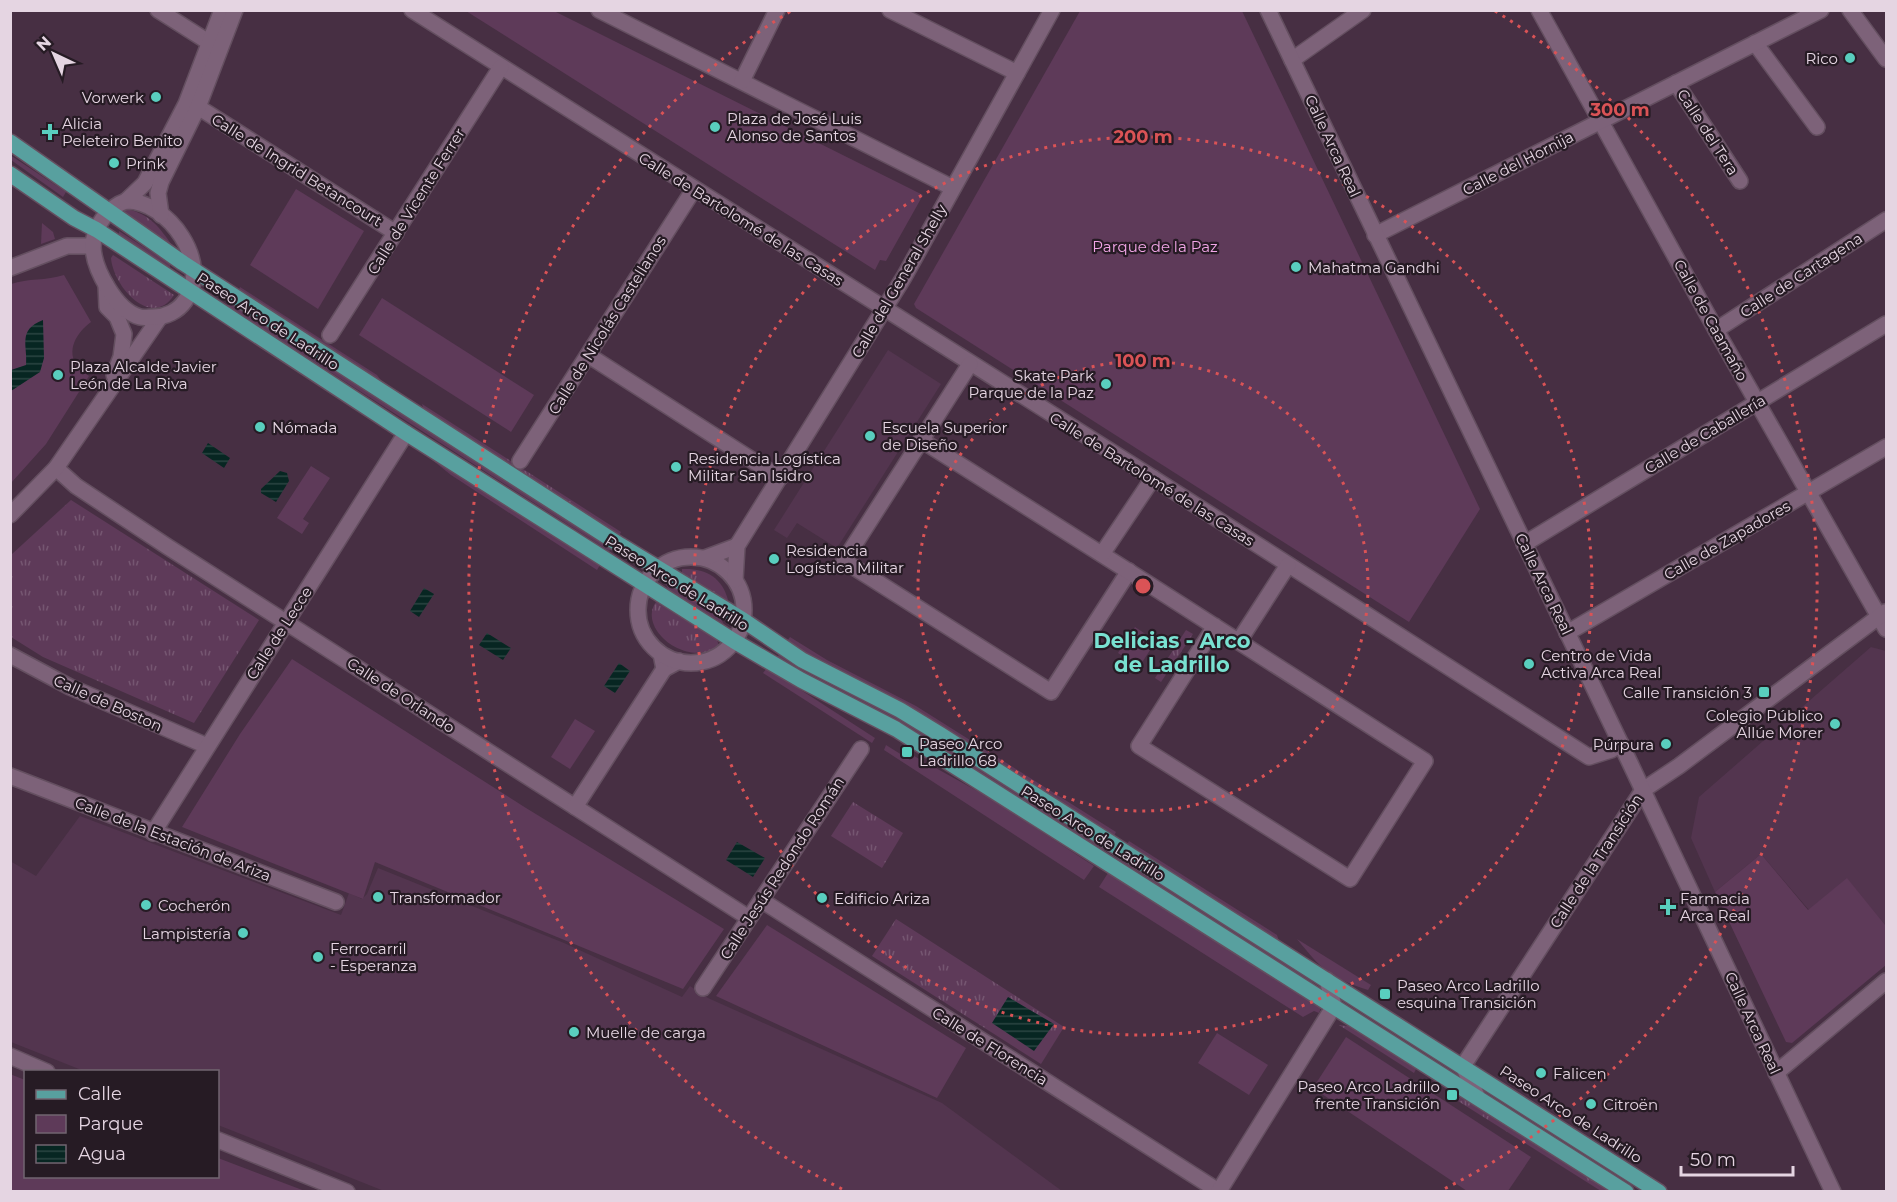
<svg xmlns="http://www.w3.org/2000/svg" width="1897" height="1202" viewBox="0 0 1897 1202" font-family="Montserrat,sans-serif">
<defs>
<pattern id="grass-tufts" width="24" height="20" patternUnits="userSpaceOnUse" patternTransform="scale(1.5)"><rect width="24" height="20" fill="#5e3a59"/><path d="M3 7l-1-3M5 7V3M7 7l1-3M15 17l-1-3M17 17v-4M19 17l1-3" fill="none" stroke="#755671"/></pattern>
<pattern id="water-rules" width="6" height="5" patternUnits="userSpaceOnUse" patternTransform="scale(1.5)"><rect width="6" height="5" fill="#072622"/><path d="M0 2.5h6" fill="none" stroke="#2b4542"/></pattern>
</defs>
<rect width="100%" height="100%" fill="#472f43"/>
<!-- built -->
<g fill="#53354f">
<polygon points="888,350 941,384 837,548 797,523 787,538 774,530"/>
<polygon points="1871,647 1886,651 1886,926 1847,879 1809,910 1761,854 1715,892 1691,838 1699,797"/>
<polygon points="80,816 341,915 349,893 362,899 367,894 378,868 564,943 682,997 690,986 708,998 942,1103 1062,1191 384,1191 218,1125 218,1072 84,1071 11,1042 10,861 36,876"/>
</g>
<!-- grass -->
<g fill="url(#grass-tufts)">
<path d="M123 209C146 211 158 225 171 244H167L119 212Z"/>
<path d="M113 255 174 295C151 330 113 286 111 258Z"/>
<polygon points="422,404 621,532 619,536 424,410"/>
<polygon points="71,500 259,620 194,723 43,657 11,637 11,555"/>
<path d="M682 569C705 568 722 577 728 600L725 602 682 574Z"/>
<path d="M656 602 717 640 719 646C686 669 637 628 656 602Z"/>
<polygon points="1186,630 1193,634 1161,682 1155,678"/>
<polygon points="853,802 903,833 882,868 831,836"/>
<polygon points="896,919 1064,1027 1041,1064 872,956"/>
<polygon points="1339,1025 1348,1026 1416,1069 1414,1073"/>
<polygon points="1460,1097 1609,1191 1601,1191 1458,1101"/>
</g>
<!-- green -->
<g fill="#5e3a59">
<polygon points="466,11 554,11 923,195 886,261 880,260 875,270"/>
<polygon points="1080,11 1242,11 1480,509 1409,622 916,308 914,304"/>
<polygon points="10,155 66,192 63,197 11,160"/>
<polygon points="296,189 364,231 318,309 250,265"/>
<polygon points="42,223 53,232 55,239 41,244"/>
<polygon points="119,231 170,264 170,269 119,236"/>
<path d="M64 275 91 322C77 332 65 351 78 367 81 371 86 374 89 376L46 444 11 483V284C28 278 46 281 64 275Z"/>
<polygon points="240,287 377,375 383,383 238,292"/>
<polygon points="382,298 534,395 511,432 359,335"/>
<polygon points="230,303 611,549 609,551 227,306"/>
<polygon points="425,452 600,565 597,570 451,475 426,455"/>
<polygon points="311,466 330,478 303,519 309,523 302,534 277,518"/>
<polygon points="665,582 719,616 724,624 669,591"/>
<polygon points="1135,627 1156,641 1139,667 1118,653"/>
<polygon points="790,637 827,660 916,706 1116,832 1114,836 911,707 808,655 787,641"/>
<polygon points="779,655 798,668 904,721 1104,849 1104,852 902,723 796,669 777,657"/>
<polygon points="292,659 526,808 724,929 683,989 375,862 363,899 182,827 240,734"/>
<polygon points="767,668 875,738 872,743 763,673"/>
<polygon points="575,719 595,731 570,769 551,757"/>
<polygon points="886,745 910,760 914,756 990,798 1094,866 1084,880 884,750"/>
<polygon points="1129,841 1277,935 1279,941 1127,844"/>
<polygon points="1761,854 1808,910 1847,878 1886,926 1886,965 1792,1043 1786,1042 1715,892"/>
<polygon points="1118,858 1312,980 1313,985 1116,860"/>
<polygon points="1108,873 1321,1008 1319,1013 1314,1011 1303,1017 1099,887"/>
<polygon points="767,925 966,1048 937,1098 716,996"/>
<path d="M1297 939 1371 985 1368 990C1329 977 1323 971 1297 939Z"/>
<polygon points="1217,1033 1268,1065 1249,1095 1198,1063"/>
<polygon points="1346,1037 1531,1157 1508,1191 1467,1191 1313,1088"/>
<polygon points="10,1074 25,1080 26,1176 218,1176 218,1158 305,1191 11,1191"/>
</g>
<!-- water -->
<g fill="url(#water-rules)">
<path d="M43 320 44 358 40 372 11 391V370L26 365C28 346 17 330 43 320Z"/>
<polygon points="208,443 230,458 224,468 202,453"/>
<polygon points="280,471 287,473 289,481 276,502 261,493 261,489"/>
<polygon points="424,588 434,594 419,617 410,611"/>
<polygon points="487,633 511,648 503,660 479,645"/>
<polygon points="619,663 630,671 615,693 604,686"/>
<polygon points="737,842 765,858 753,877 726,860"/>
<polygon points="1008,997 1054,1024 1034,1051 992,1023"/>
</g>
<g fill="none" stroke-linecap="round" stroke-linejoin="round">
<defs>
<g id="street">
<polyline points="158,10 210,43 221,44"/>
<polyline points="412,10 1153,478 1589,757 1611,750 1621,744"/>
<polyline points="599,10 953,188"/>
<polyline points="890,10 1017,73"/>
<polyline points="1539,10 1716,330 1886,629"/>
<polyline points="1850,10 1886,59"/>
<polyline points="1755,43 1817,127"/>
<polyline points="1292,60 1363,10"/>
<polyline points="742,81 777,10"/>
<polyline points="1676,83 1740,181"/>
<polyline points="198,107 396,233"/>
<polyline points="1375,235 1821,10"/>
<polyline points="10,268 67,246 93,246"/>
<polyline points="106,285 107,307 117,317 124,334 121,357 114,375"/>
<polyline points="1716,330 1886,220"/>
<polyline points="330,335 501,67"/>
<polyline points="588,355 780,478"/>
<polyline points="970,364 844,561 1051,692 1129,571"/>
<path d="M921 440C1090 546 1257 653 1425 761L1350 879 1139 746 1215 626"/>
<polyline points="520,461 694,189"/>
<polyline points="56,468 76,486 168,547 749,918"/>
<polyline points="10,515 56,468 160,317"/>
<polyline points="1524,544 1886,324"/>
<polyline points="1102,554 1153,478"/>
<polyline points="1567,633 1886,447"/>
<polyline points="1239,641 1288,565"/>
<polyline points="661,654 664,669"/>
<polyline points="10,655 70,687 207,746"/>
<polyline points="664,669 679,661"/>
<polyline points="10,776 336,902"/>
<polyline points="575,807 664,669"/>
<polyline points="153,833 406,433"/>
<polyline points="761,900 1220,1192"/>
<polyline points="703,988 861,749"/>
<polyline points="10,1056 47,1072"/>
<polyline points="1776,1073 1886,981"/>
<polyline points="1477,1096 1463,1066 1643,790 1679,766 1885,612"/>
<polyline points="218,1140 347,1192"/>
<polyline points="1219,1191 1334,1006 1327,980"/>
</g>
<g id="secondary">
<polyline points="1268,10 1630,763 1833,1192"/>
<path d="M126 201C168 200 213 264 185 301 178 311 166 317 154 317 149 317 144 318 140 317 116 311 94 269 93 247 93 227 108 207 126 201Z"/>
<polyline points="126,201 145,183 186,104 222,10"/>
<polyline points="161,215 158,193 161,182 198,107 235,10"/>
<circle cx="691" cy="610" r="53"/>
<polyline points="705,558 737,546"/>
<polyline points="735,580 737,546 904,277 1052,10"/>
</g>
<g id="primary">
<polyline points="10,142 183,263 620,545 743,620 802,660 900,710 941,735 1659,1192"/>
<polyline points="10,174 74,218 97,230 406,433 734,641 801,680 896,729 1626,1192"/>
</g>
</defs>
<!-- street casing -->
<use href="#street" stroke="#644f60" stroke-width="18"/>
<!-- secondary casing -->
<use href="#secondary" stroke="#644f60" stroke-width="18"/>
<!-- primary casing -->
<use href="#primary" stroke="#644f60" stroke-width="18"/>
<!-- street -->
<use href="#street" stroke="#7d6279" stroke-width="15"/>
<!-- secondary -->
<use href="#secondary" stroke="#7d6279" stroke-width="15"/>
<!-- primary -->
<use href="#primary" stroke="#58a09f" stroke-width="15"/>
</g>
<!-- distance rings -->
<g fill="none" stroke="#da5356" stroke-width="3" stroke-dasharray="3 6">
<circle cx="1143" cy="586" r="225"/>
<circle cx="1143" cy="586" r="449"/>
<path d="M842 1189A674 674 0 0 1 791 11M1495 11A674 674 0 0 1 1444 1189"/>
</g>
<!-- markers -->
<g fill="#59cebe" stroke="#261b24" stroke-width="2">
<circle cx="1850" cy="58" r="6"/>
<circle cx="156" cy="97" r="6"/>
<circle cx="715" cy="127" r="6"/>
<path d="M47 123h6v6h6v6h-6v6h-6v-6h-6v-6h6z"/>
<circle cx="114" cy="163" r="6"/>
<circle cx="1296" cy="267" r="6"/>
<circle cx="58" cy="375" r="6"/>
<circle cx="1106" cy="384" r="6"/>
<circle cx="260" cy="427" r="6"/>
<circle cx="870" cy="436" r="6"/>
<circle cx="676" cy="467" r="6"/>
<circle cx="774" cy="559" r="6"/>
<circle cx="1529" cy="664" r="6"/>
<rect x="1758" y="686" width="12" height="12" rx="3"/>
<circle cx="1835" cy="724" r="6"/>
<circle cx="1666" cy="744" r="6"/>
<rect x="901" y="746" width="12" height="12" rx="3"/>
<circle cx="378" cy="897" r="6"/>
<circle cx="822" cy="898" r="6"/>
<circle cx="146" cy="905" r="6"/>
<path d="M1665 898h6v6h6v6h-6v6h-6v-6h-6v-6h6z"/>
<circle cx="243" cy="933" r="6"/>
<circle cx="318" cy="957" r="6"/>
<rect x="1379" y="988" width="12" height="12" rx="3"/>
<circle cx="574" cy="1032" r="6"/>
<circle cx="1541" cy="1073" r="6"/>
<rect x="1446" y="1089" width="12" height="12" rx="3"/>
<circle cx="1591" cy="1104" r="6"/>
</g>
<g text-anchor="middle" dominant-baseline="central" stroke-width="4.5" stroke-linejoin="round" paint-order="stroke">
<!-- poi labels -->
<g font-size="15" fill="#e5d5e2" stroke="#261b24" text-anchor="start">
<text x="1838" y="58" text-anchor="end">Rico</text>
<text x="144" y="97" text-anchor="end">Vorwerk</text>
<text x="727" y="118">Plaza de José Luis<tspan x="727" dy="17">Alonso de Santos</tspan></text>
<text x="62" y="123">Alicia<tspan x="62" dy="17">Peleteiro Benito</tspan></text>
<text x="126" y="163">Prink</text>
<text x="1308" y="267">Mahatma Gandhi</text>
<text x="70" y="366">Plaza Alcalde Javier<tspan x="70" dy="17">León de La Riva</tspan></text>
<text x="1094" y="375" text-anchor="end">Skate Park<tspan x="1094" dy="17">Parque de la Paz</tspan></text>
<text x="272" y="427">Nómada</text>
<text x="882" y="427">Escuela Superior<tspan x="882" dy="17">de Diseño</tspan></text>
<text x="688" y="458">Residencia Logística<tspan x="688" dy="17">Militar San Isidro</tspan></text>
<text x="786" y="550">Residencia<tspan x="786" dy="17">Logística Militar</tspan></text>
<text x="1541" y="655">Centro de Vida<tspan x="1541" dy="17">Activa Arca Real</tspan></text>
<text x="1752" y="692" text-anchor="end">Calle Transición 3</text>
<text x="1823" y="715" text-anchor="end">Colegio Público<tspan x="1823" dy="17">Allúe Morer</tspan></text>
<text x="919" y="743">Paseo Arco<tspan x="919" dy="17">Ladrillo 68</tspan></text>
<text x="1654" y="744" text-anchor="end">Púrpura</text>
<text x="390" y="897">Transformador</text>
<text x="834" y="898">Edificio Ariza</text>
<text x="1680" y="898">Farmacia<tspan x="1680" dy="17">Arca Real</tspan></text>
<text x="158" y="905">Cocherón</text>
<text x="231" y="933" text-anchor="end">Lampistería</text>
<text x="330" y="948">Ferrocarril<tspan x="330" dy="17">- Esperanza</tspan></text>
<text x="1397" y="985">Paseo Arco Ladrillo<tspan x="1397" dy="17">esquina Transición</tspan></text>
<text x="586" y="1032">Muelle de carga</text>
<text x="1553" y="1073">Falicen</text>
<text x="1440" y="1086" text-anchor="end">Paseo Arco Ladrillo<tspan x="1440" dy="17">frente Transición</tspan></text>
<text x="1603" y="1104">Citroën</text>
</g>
<!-- street labels -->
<g font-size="15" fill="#e5d5e2" stroke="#261b24">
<text transform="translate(1708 132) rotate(57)">Calle del Tera</text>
<text transform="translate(1333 146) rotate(65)">Calle Arca Real</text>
<text transform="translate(1518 163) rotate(-27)">Calle del Hornija</text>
<text transform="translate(297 170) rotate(32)">Calle de Ingrid Betancourt</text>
<text transform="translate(416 201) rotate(-58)">Calle de Vicente Ferrer</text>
<text transform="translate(741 219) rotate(32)">Calle de Bartolomé de las Casas</text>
<text transform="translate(1801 275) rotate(-33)">Calle de Cartagena</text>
<text transform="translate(899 281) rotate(-60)">Calle del General Shelly</text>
<text transform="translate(1711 320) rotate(61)">Calle de Caamaño</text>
<text transform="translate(268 321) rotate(33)">Paseo Arco de Ladrillo</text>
<text transform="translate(607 325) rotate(-58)">Calle de Nicolás Castellanos</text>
<text transform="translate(1705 434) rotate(-31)">Calle de Caballería</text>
<text transform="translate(1152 479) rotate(32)">Calle de Bartolomé de las Casas</text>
<text transform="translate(1727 540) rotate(-30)">Calle de Zapadores</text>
<text transform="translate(677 583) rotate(32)">Paseo Arco de Ladrillo</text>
<text transform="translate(1544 584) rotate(64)">Calle Arca Real</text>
<text transform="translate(279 633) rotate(-57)">Calle de Lecce</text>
<text transform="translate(401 695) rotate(33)">Calle de Orlando</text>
<text transform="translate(108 703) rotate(24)">Calle de Boston</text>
<text transform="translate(1093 833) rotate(32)">Paseo Arco de Ladrillo</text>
<text transform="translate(173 839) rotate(21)">Calle de la Estación de Ariza</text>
<text transform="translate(1596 861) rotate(-57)">Calle de la Transición</text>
<text transform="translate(782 868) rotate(-57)">Calle Jesús Redondo Román</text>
<text transform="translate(1753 1023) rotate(65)">Calle Arca Real</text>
<text transform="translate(990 1046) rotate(32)">Calle de Florencia</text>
<text transform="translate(1571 1114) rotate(33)">Paseo Arco de Ladrillo</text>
</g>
<!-- park labels -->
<g font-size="15" fill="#f2a6e7" stroke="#261b24">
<text x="1155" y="246">Parque de la Paz</text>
</g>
<!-- district labels -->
<g font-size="21" font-weight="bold" fill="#79e1d1" stroke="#261b24">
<text x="1172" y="640">Delicias - Arco<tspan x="1172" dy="24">de Ladrillo</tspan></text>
</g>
</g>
<circle cx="1143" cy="586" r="9" fill="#da5356" stroke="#261b24" stroke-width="3"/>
<g font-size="18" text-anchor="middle" font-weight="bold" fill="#da5356" stroke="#261b24" stroke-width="4.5" stroke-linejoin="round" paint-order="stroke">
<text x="1620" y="116">300 m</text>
<text x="1143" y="143">200 m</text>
<text x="1143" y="367">100 m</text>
</g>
<!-- border -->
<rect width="1897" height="1202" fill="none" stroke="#e5d5e2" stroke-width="24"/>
<!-- legend -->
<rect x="24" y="1070" width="195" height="108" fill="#261b24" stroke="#726570" stroke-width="1.5"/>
<rect x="36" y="1090" width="30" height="9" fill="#58a09f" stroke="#726570" stroke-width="1.5"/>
<text x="78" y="1100" font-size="18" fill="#e5d5e2">Calle</text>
<rect x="36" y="1115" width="30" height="18" fill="#5e3a59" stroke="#726570" stroke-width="1.5"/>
<text x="78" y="1130" font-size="18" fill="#e5d5e2">Parque</text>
<rect x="36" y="1145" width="30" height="18" fill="url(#water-rules)" stroke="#726570" stroke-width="1.5"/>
<text x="78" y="1160" font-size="18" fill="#e5d5e2">Agua</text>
<!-- north arrow -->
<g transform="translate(54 54) rotate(316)" stroke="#261b24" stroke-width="4.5" paint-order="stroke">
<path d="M0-4.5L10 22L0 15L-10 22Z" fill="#e5d5e2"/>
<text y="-9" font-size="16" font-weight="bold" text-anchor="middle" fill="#e5d5e2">N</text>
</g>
<!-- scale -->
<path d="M1681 1166v9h112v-9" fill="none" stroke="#e5d5e2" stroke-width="3"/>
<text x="1690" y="1166" font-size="18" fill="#e5d5e2" stroke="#261b24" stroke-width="4.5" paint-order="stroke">50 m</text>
</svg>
